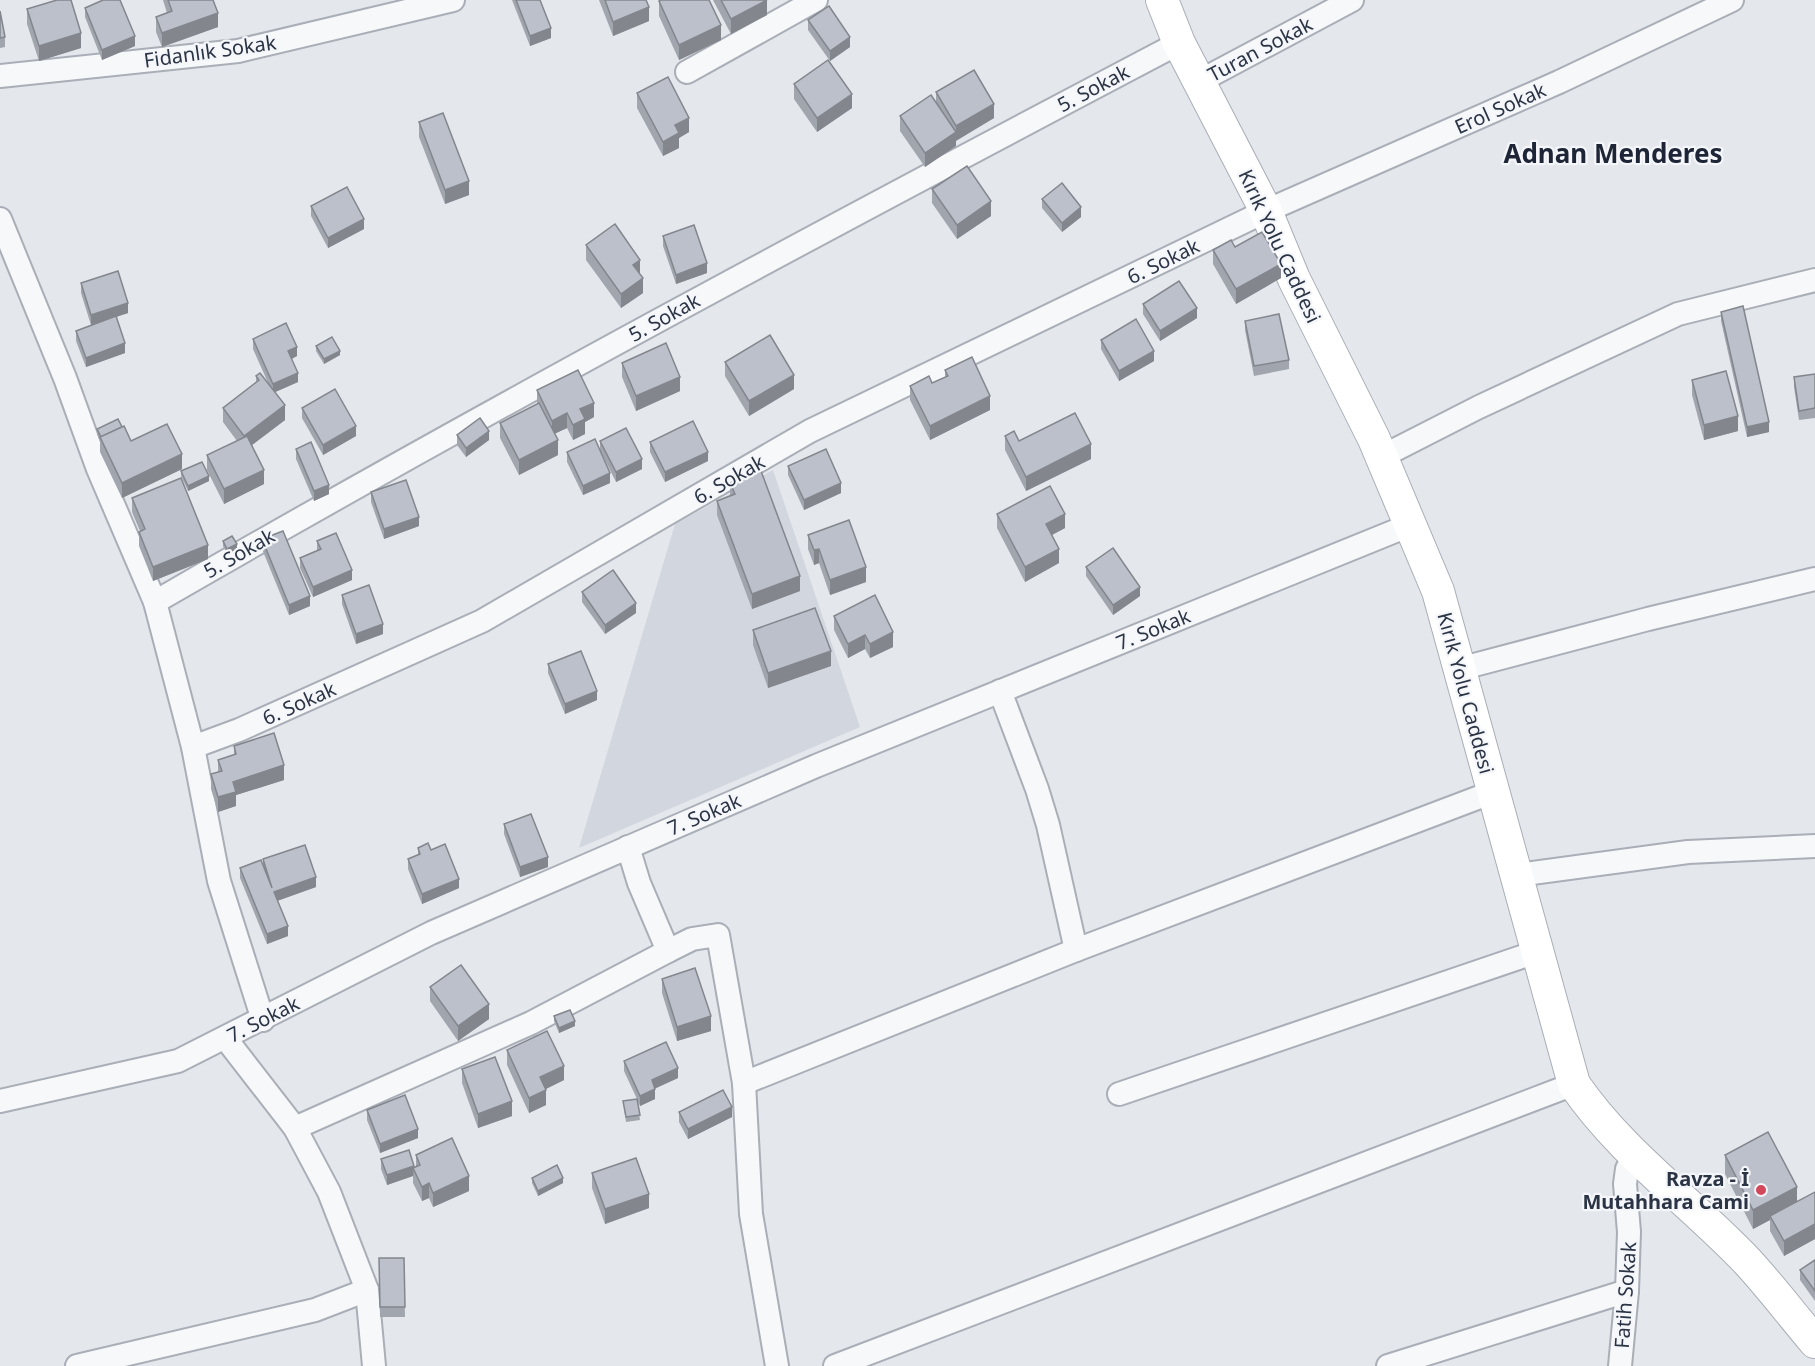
<svg xmlns="http://www.w3.org/2000/svg" width="1815" height="1366" viewBox="0 0 1815 1366" font-family="'Noto Sans',sans-serif">
<rect width="100%" height="100%" fill="#e4e7ec"/>
<!-- built -->
<polygon fill="#d2d6de" points="773,470 860,727 579,848 675,524"/>
<g fill="none" stroke-linecap="round" stroke-linejoin="round">
<defs>
<g id="street">
<polyline points="687,72 816,0"/>
<polyline points="0,76 238,51 453,0"/>
<polyline points="1200,81 1352,0"/>
<polyline points="0,219 65,378 98,469 155,602 193,747 219,881 263,1020"/>
<polyline points="1381,457 1479,407 1678,314 1815,280"/>
<path d="M155 602C492 407 835 224 1179 43"/>
<polyline points="1459,669 1648,619 1815,579"/>
<polyline points="1000,691 1037,789 1048,825 1076,950"/>
<polyline points="193,747 239,730 482,621 810,431 1266,211 1559,82 1732,0"/>
<polyline points="628,847 639,883 668,951 692,939 718,935 744,1083 751,1214 777,1366"/>
<polyline points="1518,875 1688,852 1815,846"/>
<polyline points="226,1039 295,1128 329,1192 367,1290 374,1366"/>
<polyline points="744,1083 1076,950 1493,792"/>
<polyline points="1119,1094 1539,951"/>
<polyline points="0,1101 178,1061 431,933 816,766 1410,525"/>
<polyline points="295,1128 531,1023 668,951"/>
<polyline points="77,1366 315,1310 367,1290"/>
<polyline points="835,1366 1574,1084"/>
<polyline points="1388,1366 1627,1291"/>
<polyline points="1620,1366 1627,1291 1629,1232 1625,1184 1627,1169 1635,1155"/>
</g>
<path id="secondary" d="M1162 0 1179 43 1266 211 1294 279 1374 439 1438 591 1574 1084C1621 1153 1690 1201 1747 1261 1771 1287 1792 1315 1815 1342"/>
</defs>
<!-- street casing -->
<use href="#street" stroke="#a9aeb7" stroke-width="26"/>
<!-- secondary casing -->
<use href="#secondary" stroke="#a9aeb7" stroke-width="34"/>
<!-- street -->
<use href="#street" stroke="#f7f8fa" stroke-width="22"/>
<!-- secondary -->
<use href="#secondary" stroke="#fff" stroke-width="32"/>
</g>
<!-- wall -->
<g fill="#a1a5ae">
<polygon points="163,0 213,0 218,27 162,47 156,32 156,17 167,13"/>
<polygon points="512,0 540,0 551,38 530,46"/>
<polygon points="599,0 646,0 649,21 613,36"/>
<polygon points="713,0 767,0 767,15 731,34"/>
<polygon points="659,1 721,40 679,60 659,16"/>
<polygon points="85,8 135,46 102,60 85,17"/>
<polygon points="27,9 81,48 39,61 27,24"/>
<polygon points="0,11 5,37 5,47 0,48"/>
<polygon points="808,20 850,47 830,61 808,30"/>
<polygon points="794,84 852,108 817,132 794,99"/>
<polygon points="936,92 994,118 956,140 956,146 925,167 900,131 900,116 936,102"/>
<polygon points="637,93 689,132 679,138 679,148 663,156 637,108"/>
<polygon points="419,122 469,195 445,204 419,137"/>
<polygon points="932,189 991,216 957,239 932,203"/>
<polygon points="1042,199 1081,217 1062,232 1042,208"/>
<polygon points="311,206 364,229 328,248 311,216"/>
<polygon points="663,236 707,273 676,284 663,246"/>
<polygon points="586,245 640,274 643,293 621,308 586,260"/>
<polygon points="1235,247 1281,278 1236,304 1213,264 1213,250"/>
<polygon points="81,283 128,313 116,317 125,353 86,367 76,341 76,331 109,319 91,325 81,293"/>
<polygon points="1143,304 1197,318 1160,341 1143,314"/>
<polygon points="1721,312 1769,432 1747,437 1721,321"/>
<polygon points="1245,321 1289,360 1289,369 1254,376 1245,330"/>
<polygon points="253,339 297,356 291,359 298,382 275,392 285,420 252,445 264,484 224,504 207,470 207,455 237,441 223,422 223,408 256,383 256,376 269,385 253,349"/>
<polygon points="1101,340 1154,361 1119,381 1101,349"/>
<polygon points="316,346 340,355 324,364 316,351"/>
<polygon points="725,362 794,389 749,416 725,376"/>
<polygon points="622,363 680,391 636,411 622,377"/>
<polygon points="945,370 990,410 930,440 910,400 910,386 932,383 945,377"/>
<polygon points="1815,374 1815,418 1799,420 1794,387 1794,377"/>
<polygon points="1692,380 1738,431 1704,440 1692,395"/>
<polygon points="537,390 594,417 585,422 585,434 573,440 567,428 554,434 558,455 519,475 500,438 500,423 537,404"/>
<polygon points="302,408 356,436 323,455 302,418"/>
<polygon points="122,427 131,441 182,469 122,498 100,452 100,441 97,434 97,429"/>
<polygon points="457,435 489,440 466,457 457,445"/>
<polygon points="1005,436 1019,441 1091,459 1026,491 1005,450"/>
<polygon points="600,441 642,469 616,482 600,450"/>
<polygon points="650,442 708,461 665,482 650,452"/>
<polygon points="296,449 329,494 314,501 296,459"/>
<polygon points="567,452 610,483 583,495 567,462"/>
<polygon points="788,466 841,493 804,510 788,475"/>
<polygon points="181,471 209,481 188,491 181,476"/>
<polygon points="730,483 800,591 752,609 717,515 717,501 730,496"/>
<polygon points="371,492 419,526 384,539 371,502"/>
<polygon points="132,498 208,559 153,581 139,546 139,532 140,531 132,512"/>
<polygon points="997,514 1065,528 1052,535 1059,563 1025,582 997,528"/>
<polygon points="808,535 866,582 830,595 819,563 814,565 808,549"/>
<polygon points="262,539 310,606 289,615 262,549"/>
<polygon points="223,541 237,549 227,554 223,546"/>
<polygon points="317,541 352,580 313,597 300,568 300,558 317,551"/>
<polygon points="1086,567 1140,596 1113,615 1086,576"/>
<polygon points="582,592 636,613 605,634 582,602"/>
<polygon points="342,595 383,634 356,644 342,604"/>
<polygon points="834,616 893,647 870,658 865,649 848,658 834,630"/>
<polygon points="753,630 831,666 768,688 753,645"/>
<polygon points="548,664 597,700 565,714 548,673"/>
<polygon points="234,746 284,780 236,795 236,806 218,812 211,789 211,774 218,772 218,760 234,755"/>
<polygon points="504,824 548,867 520,877 504,834"/>
<polygon points="418,848 431,850 459,888 422,904 408,869 408,859 418,855"/>
<polygon points="263,859 316,887 277,901 288,936 267,944 240,878 240,868 263,867"/>
<polygon points="662,979 711,1031 677,1041 662,993"/>
<polygon points="430,987 489,1019 458,1041 430,1001"/>
<polygon points="554,1016 575,1026 559,1033 554,1021"/>
<polygon points="507,1050 564,1080 545,1089 546,1105 529,1113 507,1065"/>
<polygon points="624,1061 678,1078 655,1088 655,1099 640,1106 637,1100 640,1120 626,1122 623,1101 637,1099 624,1071"/>
<polygon points="462,1069 512,1116 478,1128 462,1083"/>
<polygon points="367,1110 418,1138 380,1153 367,1120"/>
<polygon points="679,1112 732,1117 688,1139 679,1122"/>
<polygon points="416,1155 469,1191 433,1207 429,1198 422,1201 413,1183 413,1176 387,1185 381,1169 381,1159 414,1168 416,1167"/>
<polygon points="1725,1155 1797,1201 1815,1192 1815,1239 1784,1256 1770,1231 1770,1220 1753,1229 1725,1174"/>
<polygon points="592,1173 649,1208 605,1224 592,1188"/>
<polygon points="532,1178 563,1183 538,1196 532,1183"/>
<polygon points="379,1258 404,1258 405,1317 380,1317"/>
<polygon points="1815,1260 1815,1301 1800,1280 1800,1270"/>
</g>
<!-- shaded-wall -->
<g fill="#83868d">
<polygon points="767,0 767,15 731,34 731,19"/>
<polygon points="649,7 649,21 613,36 613,22"/>
<polygon points="218,13 218,27 162,47 162,33"/>
<polygon points="721,25 721,40 679,60 679,45"/>
<polygon points="551,28 551,38 530,46 530,36"/>
<polygon points="81,33 81,48 39,61 39,46"/>
<polygon points="135,36 135,46 102,60 102,50"/>
<polygon points="850,37 850,47 830,61 830,51"/>
<polygon points="852,94 852,108 817,132 817,118"/>
<polygon points="994,104 994,118 956,141 956,126"/>
<polygon points="689,118 689,132 679,138 679,148 663,156 663,142 675,125"/>
<polygon points="956,132 956,146 925,167 925,153"/>
<polygon points="469,181 469,195 445,204 445,190"/>
<polygon points="991,201 991,216 957,239 957,225"/>
<polygon points="1081,207 1081,217 1062,232 1062,223"/>
<polygon points="364,219 364,229 328,248 328,238"/>
<polygon points="640,260 640,274 633,265"/>
<polygon points="707,263 707,273 676,284 676,275"/>
<polygon points="1281,264 1281,278 1236,304 1236,289"/>
<polygon points="643,278 643,293 621,308 621,294"/>
<polygon points="128,303 128,313 91,325 91,315"/>
<polygon points="1197,308 1197,318 1160,341 1160,331"/>
<polygon points="125,343 125,353 86,367 86,358"/>
<polygon points="297,347 297,356 288,361 288,351"/>
<polygon points="340,351 340,355 324,364 324,359"/>
<polygon points="1154,351 1154,361 1119,381 1119,371"/>
<polygon points="298,373 298,382 273,393 273,384"/>
<polygon points="794,375 794,389 749,416 749,401"/>
<polygon points="680,377 680,391 636,411 636,396"/>
<polygon points="990,396 990,410 930,440 930,426"/>
<polygon points="594,403 594,417 585,422 585,434 573,440 573,425 580,409"/>
<polygon points="285,405 285,420 244,451 244,436"/>
<polygon points="567,413 567,428 552,435 552,421"/>
<polygon points="1738,416 1738,431 1704,440 1704,425"/>
<polygon points="1769,422 1769,432 1747,437 1747,427"/>
<polygon points="356,426 356,436 323,455 323,445"/>
<polygon points="489,431 489,440 466,457 466,448"/>
<polygon points="558,440 558,455 519,475 519,460"/>
<polygon points="1091,444 1091,459 1026,491 1026,477"/>
<polygon points="708,452 708,461 665,482 665,472"/>
<polygon points="182,454 182,469 122,498 122,483"/>
<polygon points="642,459 642,469 616,482 616,472"/>
<polygon points="264,470 264,484 224,504 224,489"/>
<polygon points="610,473 610,483 583,495 583,486"/>
<polygon points="209,476 209,481 188,491 188,486"/>
<polygon points="841,483 841,493 804,510 804,500"/>
<polygon points="329,485 329,494 314,501 314,491"/>
<polygon points="1065,514 1065,528 1046,538 1046,524"/>
<polygon points="419,517 419,526 384,539 384,529"/>
<polygon points="237,544 237,549 227,554 227,549"/>
<polygon points="208,545 208,559 153,581 153,567"/>
<polygon points="819,549 819,563 814,565 814,550"/>
<polygon points="1059,549 1059,563 1025,582 1025,567"/>
<polygon points="866,567 866,582 830,595 830,580"/>
<polygon points="352,570 352,580 313,597 313,587"/>
<polygon points="800,576 800,591 752,609 752,594"/>
<polygon points="1140,587 1140,596 1113,615 1113,605"/>
<polygon points="310,596 310,606 289,615 289,605"/>
<polygon points="636,603 636,613 605,634 605,625"/>
<polygon points="383,624 383,634 356,644 356,634"/>
<polygon points="893,632 893,647 870,658 870,644"/>
<polygon points="865,635 865,649 848,658 848,644"/>
<polygon points="831,651 831,666 768,688 768,673"/>
<polygon points="597,691 597,700 565,714 565,704"/>
<polygon points="284,765 284,780 236,795 236,806 218,812 218,797 233,782"/>
<polygon points="548,857 548,867 520,877 520,867"/>
<polygon points="316,877 316,887 274,902 274,892"/>
<polygon points="459,879 459,888 422,904 422,894"/>
<polygon points="288,926 288,936 267,944 267,934"/>
<polygon points="489,1004 489,1019 458,1041 458,1026"/>
<polygon points="711,1016 711,1031 677,1041 677,1027"/>
<polygon points="575,1021 575,1026 559,1033 559,1028"/>
<polygon points="564,1066 564,1080 540,1092 540,1077"/>
<polygon points="678,1068 678,1078 652,1090 652,1080"/>
<polygon points="655,1089 655,1099 640,1106 640,1096"/>
<polygon points="546,1090 546,1105 529,1113 529,1098"/>
<polygon points="512,1101 512,1116 478,1128 478,1114"/>
<polygon points="732,1107 732,1117 688,1139 688,1129"/>
<polygon points="418,1129 418,1138 380,1153 380,1144"/>
<polygon points="414,1166 413,1176 387,1185 387,1175"/>
<polygon points="469,1176 469,1191 433,1207 433,1193"/>
<polygon points="563,1178 563,1183 538,1196 538,1191"/>
<polygon points="429,1183 429,1198 422,1201 422,1187"/>
<polygon points="1797,1187 1797,1206 1770,1216 1770,1220 1753,1229 1753,1210"/>
<polygon points="649,1194 649,1208 605,1224 605,1209"/>
<polygon points="1815,1224 1815,1239 1784,1256 1784,1241"/>
</g>
<!-- building -->
<g fill="#bbc0ca" stroke="#83868d" stroke-width="1.5">
<polygon points="57,0 71,0 81,33 39,46 27,9"/>
<polygon points="103,0 120,0 135,36 102,50 85,8"/>
<polygon points="168,0 213,0 218,13 162,33 156,17 172,11"/>
<polygon points="516,0 540,0 551,28 530,36"/>
<polygon points="605,0 646,0 649,7 613,22"/>
<polygon points="661,0 709,0 721,25 679,45 659,1"/>
<polygon points="721,0 767,0 731,19"/>
<polygon points="829,6 850,37 830,51 808,20"/>
<polygon points="0,11 5,37 0,38"/>
<polygon points="828,60 852,94 817,118 794,84"/>
<polygon points="974,70 994,104 956,126 936,92"/>
<polygon points="668,77 689,118 675,125 679,133 663,142 637,93"/>
<polygon points="931,95 956,132 925,153 900,116"/>
<polygon points="443,113 469,181 445,190 419,122"/>
<polygon points="967,166 991,201 957,225 932,189"/>
<polygon points="1062,183 1081,207 1062,223 1042,199"/>
<polygon points="347,187 364,219 328,238 311,206"/>
<polygon points="615,224 640,260 633,265 643,278 621,294 586,245"/>
<polygon points="694,225 707,263 676,275 663,236"/>
<polygon points="1262,232 1281,264 1236,289 1213,250 1231,240 1235,247"/>
<polygon points="118,271 128,303 91,315 81,283"/>
<polygon points="1179,281 1197,308 1160,331 1143,304"/>
<polygon points="1743,306 1769,422 1747,427 1721,312"/>
<polygon points="1279,314 1289,360 1254,366 1245,321"/>
<polygon points="116,316 125,343 86,358 76,331"/>
<polygon points="1136,319 1154,351 1119,371 1101,340"/>
<polygon points="286,323 297,347 288,351 298,373 273,384 253,339"/>
<polygon points="770,335 794,375 749,401 725,362"/>
<polygon points="332,337 340,351 324,359 316,346"/>
<polygon points="666,343 680,377 636,396 622,363"/>
<polygon points="972,357 990,396 930,426 910,386 929,376 932,383 948,376 945,370"/>
<polygon points="578,370 594,403 580,409 585,419 573,425 567,413 552,421 537,390"/>
<polygon points="1726,371 1738,416 1704,425 1692,380"/>
<polygon points="260,373 285,405 244,436 223,408 259,380 256,376"/>
<polygon points="1815,374 1815,408 1799,411 1794,377"/>
<polygon points="335,389 356,426 323,445 302,408"/>
<polygon points="539,403 558,440 519,460 500,423"/>
<polygon points="1075,413 1091,444 1026,477 1005,436 1014,431 1019,441"/>
<polygon points="480,418 489,431 466,448 457,435"/>
<polygon points="118,419 122,427 101,437 97,429"/>
<polygon points="693,421 708,452 665,472 650,442"/>
<polygon points="167,424 182,454 122,483 100,437 124,426 131,441"/>
<polygon points="626,428 642,459 616,472 600,441"/>
<polygon points="247,436 264,470 224,489 207,455"/>
<polygon points="595,439 610,473 583,486 567,452"/>
<polygon points="311,442 329,485 314,491 296,449"/>
<polygon points="826,449 841,483 804,500 788,466"/>
<polygon points="202,462 209,476 188,486 181,471"/>
<polygon points="761,471 800,576 752,594 717,501 735,494 730,483"/>
<polygon points="181,478 208,545 153,567 139,532 145,529 132,498"/>
<polygon points="406,480 419,517 384,529 371,492"/>
<polygon points="1050,486 1065,514 1046,524 1059,549 1025,567 997,514"/>
<polygon points="849,520 866,567 830,580 819,549 814,550 808,535"/>
<polygon points="283,531 310,596 289,605 262,539"/>
<polygon points="336,533 352,570 313,587 300,558 321,549 317,541"/>
<polygon points="232,536 237,544 227,549 223,541"/>
<polygon points="1113,548 1140,587 1113,605 1086,567"/>
<polygon points="613,570 636,603 605,625 582,592"/>
<polygon points="369,585 383,624 356,634 342,595"/>
<polygon points="875,595 893,632 870,644 865,635 848,644 834,616"/>
<polygon points="815,608 831,651 768,673 753,630"/>
<polygon points="581,651 597,691 565,704 548,664"/>
<polygon points="274,733 284,765 233,782 236,792 218,797 211,774 222,771 218,760 236,754 234,746"/>
<polygon points="531,814 548,857 520,867 504,824"/>
<polygon points="428,843 431,850 445,844 459,879 422,894 408,859 420,854 418,848"/>
<polygon points="305,845 316,877 274,892 288,926 267,934 240,868 261,860 272,888 263,859"/>
<polygon points="461,965 489,1004 458,1026 430,987"/>
<polygon points="695,968 711,1016 677,1027 662,979"/>
<polygon points="570,1010 575,1021 559,1028 554,1016"/>
<polygon points="547,1031 564,1066 540,1077 546,1090 529,1098 507,1050"/>
<polygon points="666,1042 678,1068 652,1080 655,1089 640,1096 624,1061"/>
<polygon points="495,1057 512,1101 478,1114 462,1069"/>
<polygon points="723,1090 732,1107 688,1129 679,1112"/>
<polygon points="405,1095 418,1129 380,1144 367,1110"/>
<polygon points="637,1099 640,1115 626,1117 623,1101"/>
<polygon points="1768,1132 1797,1187 1753,1210 1725,1155"/>
<polygon points="452,1138 469,1176 433,1193 429,1183 422,1187 413,1168 420,1165 416,1155"/>
<polygon points="409,1150 414,1166 387,1175 381,1159"/>
<polygon points="636,1158 649,1194 605,1209 592,1173"/>
<polygon points="557,1165 563,1178 538,1191 532,1178"/>
<polygon points="1815,1192 1815,1224 1784,1241 1770,1216"/>
<polygon points="379,1258 404,1258 405,1307 380,1307"/>
<polygon points="1815,1260 1815,1291 1800,1270"/>
</g>
<!-- markers -->
<circle fill="#d1495b" stroke="#f4f6f9" stroke-width="2" cx="1761" cy="1190" r="6"/>
<g text-anchor="middle" dominant-baseline="central" stroke-width="4.5" stroke-linejoin="round" paint-order="stroke">
<!-- street labels -->
<g font-size="20" fill="#2b3445" stroke="#f4f6f9">
<text transform="translate(1260 49) rotate(-28)">Turan Sokak</text>
<text transform="translate(210 51) rotate(-8)">Fidanlık Sokak</text>
<text transform="translate(1093 88) rotate(-28)">5. Sokak</text>
<text transform="translate(1500 108) rotate(-24)">Erol Sokak</text>
<text transform="translate(1280 246) rotate(65)">Kırık Yolu Caddesi</text>
<text transform="translate(1163 261) rotate(-26)">6. Sokak</text>
<text transform="translate(664 317) rotate(-29)">5. Sokak</text>
<text transform="translate(729 479) rotate(-30)">6. Sokak</text>
<text transform="translate(239 553) rotate(-30)">5. Sokak</text>
<text transform="translate(1153 629) rotate(-22)">7. Sokak</text>
<text transform="translate(1466 693) rotate(75)">Kırık Yolu Caddesi</text>
<text transform="translate(299 703) rotate(-24)">6. Sokak</text>
<text transform="translate(704 814) rotate(-23)">7. Sokak</text>
<text transform="translate(263 1019) rotate(-27)">7. Sokak</text>
<text transform="translate(1625 1295) rotate(-86)">Fatih Sokak</text>
</g>
<!-- poi labels -->
<g font-size="20" font-weight="bold" fill="#2b3445" stroke="#f4f6f9" text-anchor="end">
<text x="1749" y="1178">Ravza - İ<tspan x="1749" dy="23">Mutahhara Cami</tspan></text>
</g>
<!-- district labels -->
<g font-size="26" font-weight="bold" fill="#1d2536" stroke="#f4f6f9">
<text x="1613" y="153">Adnan Menderes</text>
</g>
</g>
</svg>
